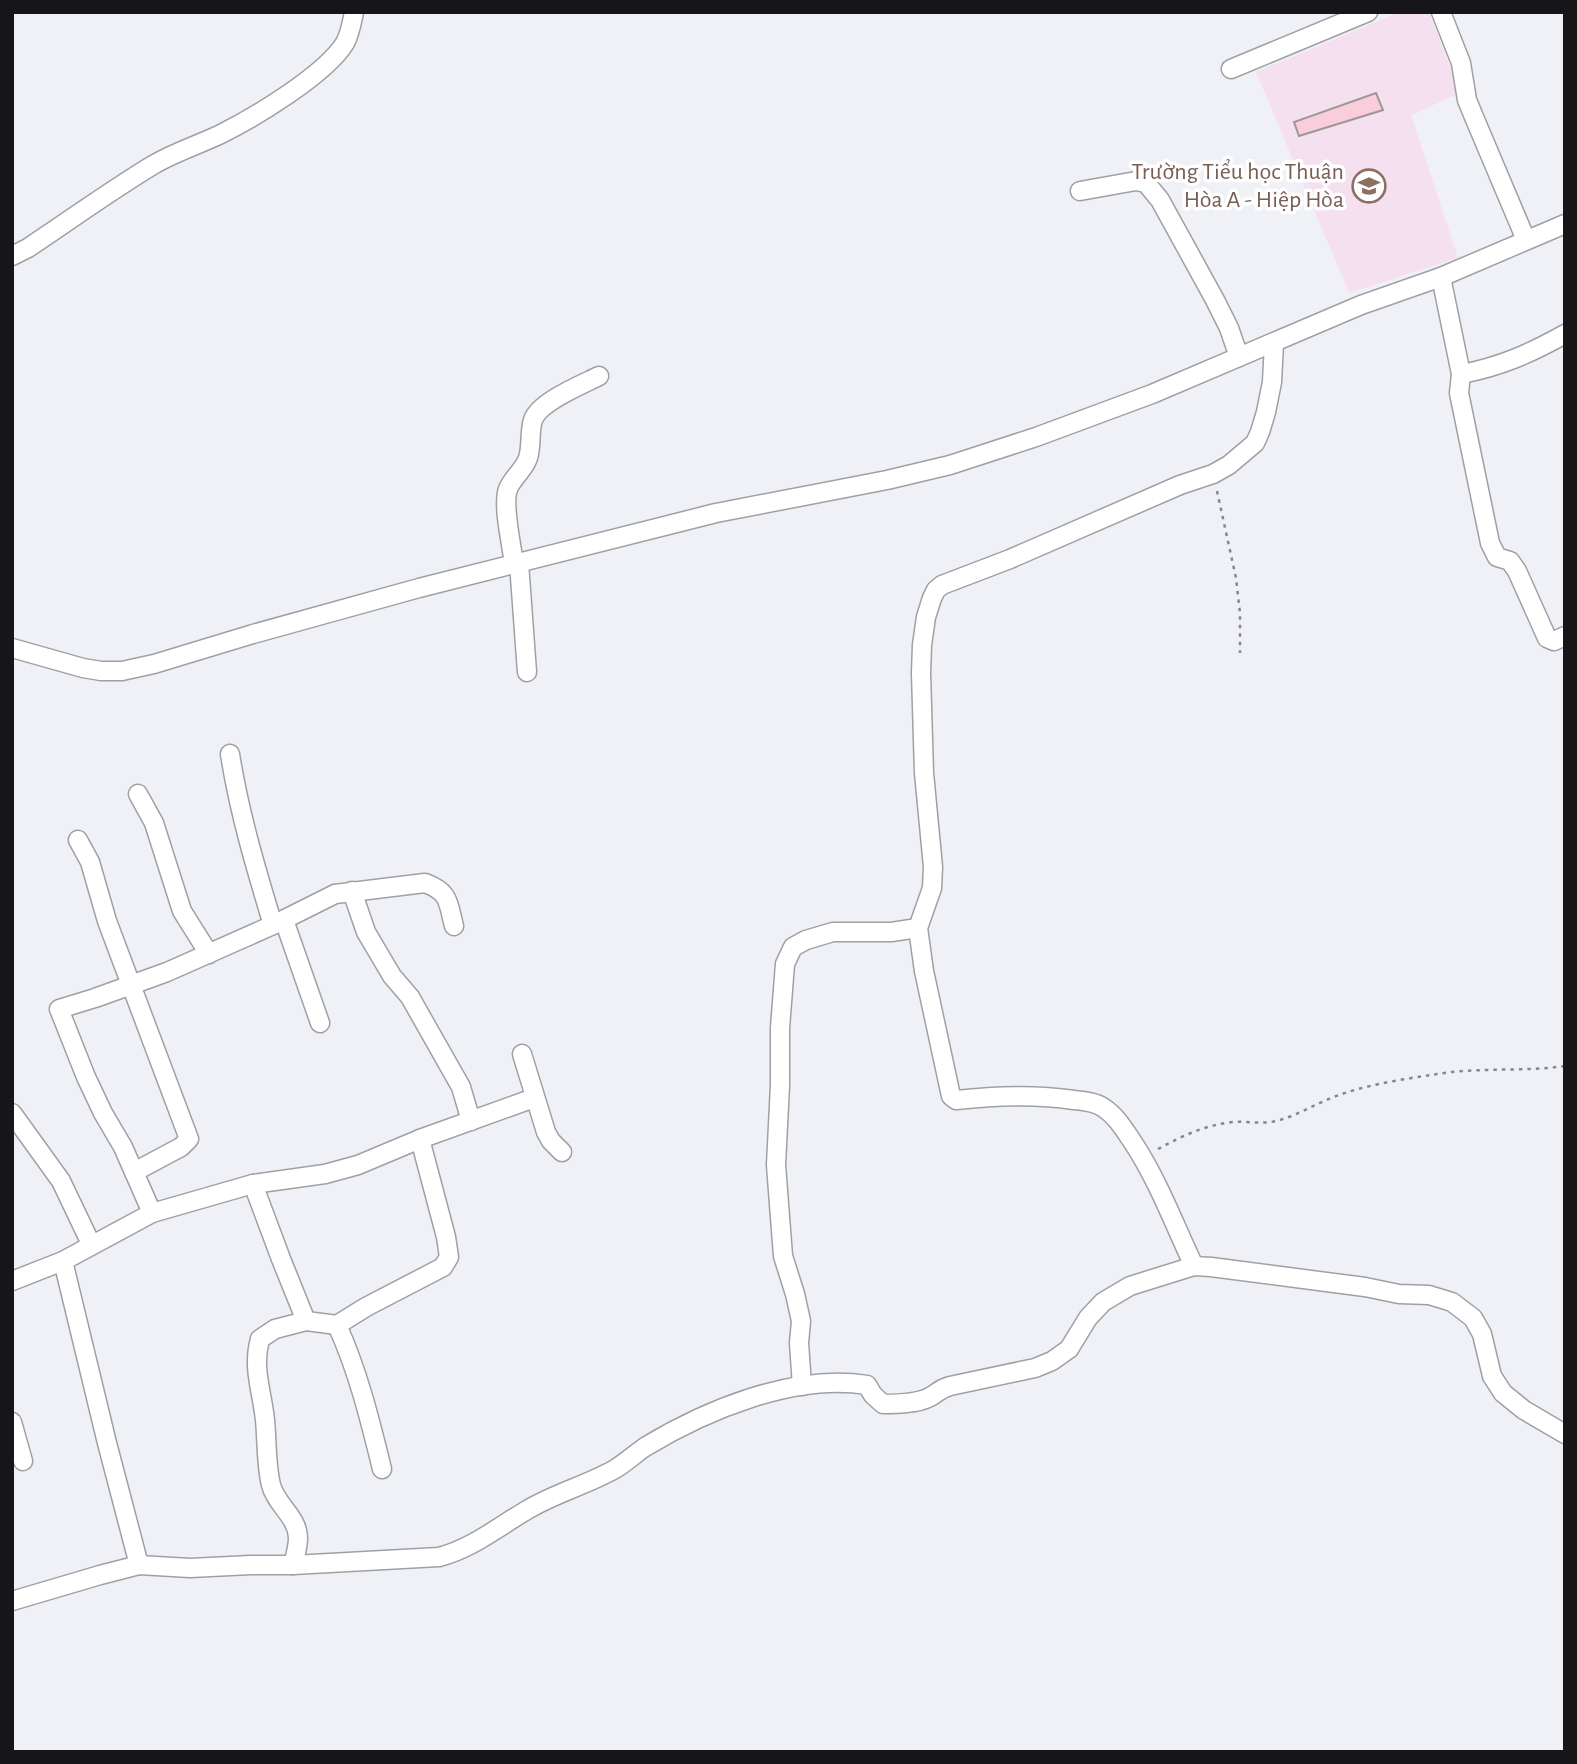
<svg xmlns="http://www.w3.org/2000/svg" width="1577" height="1764" viewBox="0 0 1577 1764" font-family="'Alegreya Sans',sans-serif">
<rect width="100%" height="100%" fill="#f0f1f6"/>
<!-- education -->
<polygon fill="#f5e0ef" points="1400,12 1429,12 1460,93 1411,115 1458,258 1349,293 1256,72"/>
<!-- building -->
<polygon fill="#f9cdda" stroke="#9d9799" stroke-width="2" points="1376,93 1383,110 1299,136 1294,122"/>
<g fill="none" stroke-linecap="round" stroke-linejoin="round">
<defs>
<g id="street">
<polyline points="1441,12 1461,63 1467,100 1474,117 1526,240"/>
<polyline points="1231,69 1368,12"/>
<polyline points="1080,191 1136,181 1146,183 1160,200 1215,300 1229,328 1239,357"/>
<path d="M12 256 28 248C70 220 110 191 153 165 175 152 198 145 221 134 255 117 325 75 345 43 350 34 352 22 354 12"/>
<polyline points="1441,277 1461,374 1459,393 1490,543 1497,557 1510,561 1517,571 1547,638 1554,641 1565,636"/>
<path d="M1461 374C1500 367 1531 353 1565 334"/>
<polyline points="519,563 527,672"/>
<path d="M514 564C512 546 502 505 508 489 513 477 524 470 528 458 532 446 529 432 533 420 539 402 581 385 599 376"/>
<polyline points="12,648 83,668 101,671 122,671 154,664 253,634 419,588 716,513 887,480 950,465 1036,437 1152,394 1361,305 1441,277 1565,224"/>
<path d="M230 754C239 812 256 869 273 925"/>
<polyline points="138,794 154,823 182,911 209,954"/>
<polyline points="78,840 90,862 107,921 189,1139 181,1147 134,1172"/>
<polyline points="352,891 366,932 392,976 410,997 461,1087 471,1121"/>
<polyline points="284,920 320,1023"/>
<polyline points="522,1054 546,1132 551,1141 562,1152"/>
<polyline points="12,1113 61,1181 91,1244"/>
<polyline points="253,1184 281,1259 306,1321"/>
<path d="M152 1213 123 1147 103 1113 86 1077 59 1009 95 998 167 972 273 925 335 894 425 883C450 892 448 903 454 926"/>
<polyline points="63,1261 107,1443 139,1565"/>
<path d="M1194 1266C1174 1224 1158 1180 1132 1141 1124 1129 1116 1116 1104 1108 1096 1102 1084 1101 1074 1100 1034 1094 996 1096 956 1100L951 1096 924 971 918 928 932 888 933 867 924 773 921 673 922 645 926 617 932 598 936 590 942 585 1010 559 1180 485 1213 474 1229 465 1255 443 1260 432 1266 412 1272 382 1274 343"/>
<polyline points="12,1281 63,1261 152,1213 253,1184 325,1174 358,1165 420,1139 534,1098"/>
<path d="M337 1325C358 1371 370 1420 382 1469"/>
<polyline points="802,1386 799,1343 801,1321 795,1294 783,1256 776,1165 780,1085 780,1028 785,964 793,947 806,940 833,932 891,932 918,928"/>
<polyline points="12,1422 23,1461"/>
<path d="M293 1565C295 1557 298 1547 298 1538 298 1517 276 1505 271 1485 266 1465 267 1440 265 1420 262 1391 252 1368 260 1339L275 1329 306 1321 337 1325 366 1307 443 1267 449 1257 446 1237 420 1139"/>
<path d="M12 1601 100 1575 139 1565 190 1568 251 1565H293L439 1557C471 1549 498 1527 527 1510 555 1493 587 1485 615 1469 625 1463 635 1454 645 1447 706 1410 795 1373 867 1385L873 1395 883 1404C896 1404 917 1404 930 1397 939 1392 939 1389 950 1386L1035 1368 1052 1361 1069 1349 1088 1318 1103 1302 1130 1286 1194 1266 1211 1267 1365 1287 1399 1294 1429 1295 1452 1302 1473 1318 1482 1334 1492 1376 1503 1393 1524 1410 1565 1434"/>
</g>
</defs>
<!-- street casing -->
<use href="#street" stroke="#9fa0a5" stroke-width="21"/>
<!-- path -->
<g stroke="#87878b" stroke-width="2.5" stroke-dasharray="3.5 5" stroke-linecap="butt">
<polyline points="1217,491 1236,578 1240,613 1240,653"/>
<path d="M1158 1149C1182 1136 1205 1125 1233 1122 1249 1121 1264 1125 1280 1120 1300 1114 1319 1102 1339 1095 1370 1084 1405 1079 1437 1074 1479 1067 1523 1072 1565 1066"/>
</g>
<!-- street -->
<use href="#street" stroke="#fff" stroke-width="18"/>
</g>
<!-- icons -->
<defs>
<symbol id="school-ring" viewBox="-11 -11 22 22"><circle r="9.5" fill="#fefefe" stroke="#8d6e63" stroke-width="1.5"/><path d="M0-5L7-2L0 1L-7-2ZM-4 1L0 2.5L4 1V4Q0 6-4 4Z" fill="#8d6e63"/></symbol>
</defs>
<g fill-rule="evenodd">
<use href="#school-ring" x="1350" y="167" width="38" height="38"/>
</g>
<g text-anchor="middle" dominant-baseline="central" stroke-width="7" stroke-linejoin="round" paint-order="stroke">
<!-- education labels -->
<g font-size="24" fill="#785e54" stroke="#fefefe" text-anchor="end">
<text x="1344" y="172">Trường Tiểu học Thuận<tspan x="1344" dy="28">Hòa A - Hiệp Hòa</tspan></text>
</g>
</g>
<!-- border -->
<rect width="1577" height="1764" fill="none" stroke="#161618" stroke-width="28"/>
</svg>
